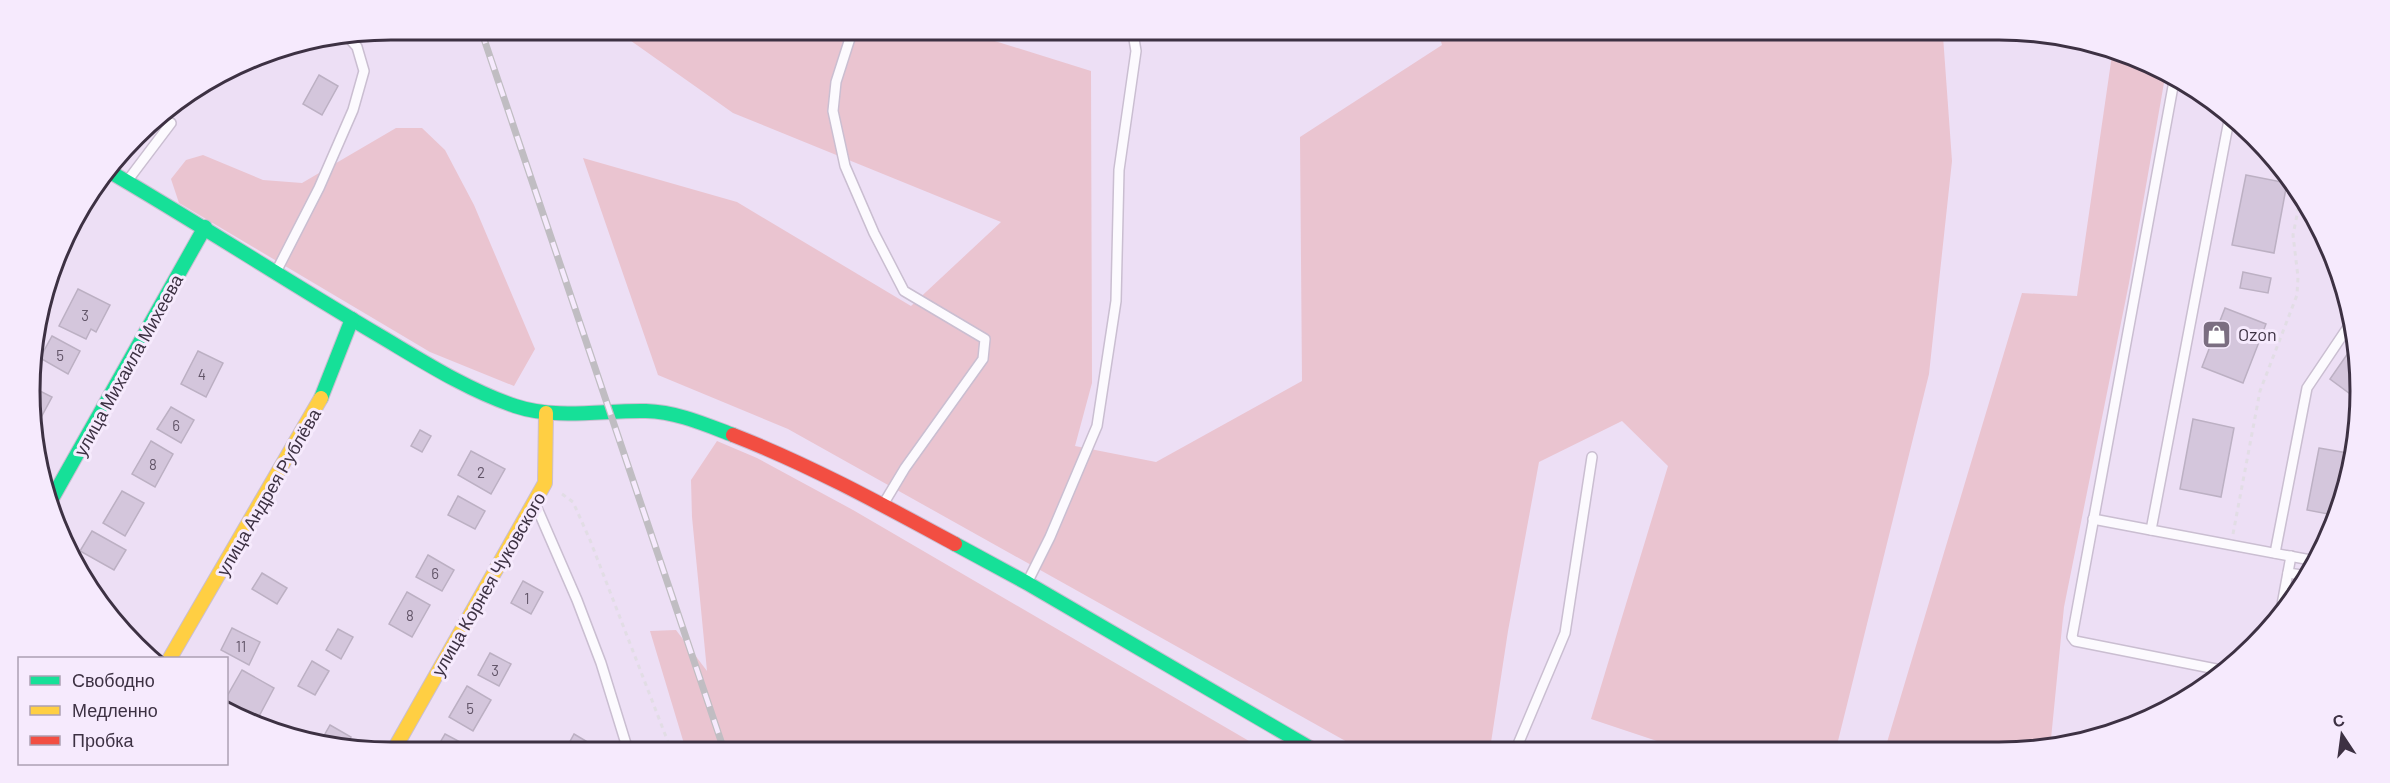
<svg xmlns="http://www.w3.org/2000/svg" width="2390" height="783" viewBox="0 0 2390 783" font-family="Barlow,sans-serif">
<rect width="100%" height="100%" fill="#eddff5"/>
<!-- green -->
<g fill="#eac4d0">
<polygon points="617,31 966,32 1091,71 1092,383 1075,446 1156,462 1302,381 1300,137 1442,45 1439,34 1943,36 1952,161 1929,374 1836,749 1681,749 1591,719 1668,466 1622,421 1539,462 1508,631 1490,749 1358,748 788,429 658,375 583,158 737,202 911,306 1001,222 733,113"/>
<polygon points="2112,55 2165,77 2129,283 2064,607 2050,749 1885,749 2022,293 2077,296"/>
<polygon points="396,128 422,128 445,150 474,205 535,349 514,386 430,352 179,203 171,179 186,160 203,155 263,180 302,183"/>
<polygon points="717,441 757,458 853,510 1261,748 685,747 650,631 676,630 707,671 692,517 691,480"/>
</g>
<!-- building -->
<g fill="#d4c6dc" stroke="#bcb0c3" stroke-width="1.5">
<polygon points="319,75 338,86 322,115 303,104"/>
<polygon points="2246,175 2287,183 2274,253 2232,245"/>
<polygon points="2243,272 2271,278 2268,293 2240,288"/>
<polygon points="78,289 110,305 96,332 91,329 86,339 59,326"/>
<polygon points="2225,308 2266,324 2243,383 2202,367"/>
<polygon points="52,336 80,351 68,374 40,358"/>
<polygon points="2353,346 2353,396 2330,379"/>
<polygon points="198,351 223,363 206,397 181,384"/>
<polygon points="36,389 52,397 38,423"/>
<polygon points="171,407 194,420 181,443 157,429"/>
<polygon points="2193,419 2234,428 2221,497 2180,489"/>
<polygon points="420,430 431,436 422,452 411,446"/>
<polygon points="151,441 173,454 155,487 132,474"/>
<polygon points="2319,448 2353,454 2353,462 2333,515 2307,510"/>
<polygon points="471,451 505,469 491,494 458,475"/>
<polygon points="122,491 144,503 125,536 103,523"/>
<polygon points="458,496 485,511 475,529 448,515"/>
<polygon points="92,531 126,550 114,570 80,551"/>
<polygon points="428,555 454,570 442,591 416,577"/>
<polygon points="262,573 287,588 277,604 252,589"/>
<polygon points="523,581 543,592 531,614 511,603"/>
<polygon points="407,592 430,605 412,637 389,624"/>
<polygon points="232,628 260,642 249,665 221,650"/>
<polygon points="338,629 353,637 341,659 326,650"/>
<polygon points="490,653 511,664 499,686 478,675"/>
<polygon points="312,661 329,671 315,695 298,686"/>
<polygon points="242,670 274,688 257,720 226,707 226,698"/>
<polygon points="467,686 491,700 473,731 449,717"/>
<polygon points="330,725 351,737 346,746 325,746 320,743"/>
<polygon points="445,734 464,744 463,746 438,746"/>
<polygon points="574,734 596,747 567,747"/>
</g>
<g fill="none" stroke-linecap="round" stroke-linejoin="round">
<defs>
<g id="lane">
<polyline points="852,32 836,82 833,111 845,166 874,233 904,291 985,339 983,359 905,468 884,503"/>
<polyline points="2174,81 2072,637 2075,641 2226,671"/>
<polyline points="2229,120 2151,530 2316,561"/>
<polyline points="128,180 171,123"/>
<polyline points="277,270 319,188 353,110 364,71 357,47 349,38"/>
<polyline points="537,508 577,600 601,663 627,747"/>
<polyline points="2093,519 2151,530"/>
<polyline points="2275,553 2307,388 2350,324"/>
<polyline points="2288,573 2308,576"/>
<polyline points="1028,581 1050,537 1097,426 1116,301 1119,170 1136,51 1133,33"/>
<polyline points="2281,610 2291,556"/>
<polyline points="1516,749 1565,633 1592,457"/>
</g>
<g id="fast">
<path d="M112 173C201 225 287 281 375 333 421 360 465 389 515 406 557 420 603 410 646 411 677 412 704 424 733 435"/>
<polyline points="321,398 352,319"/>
<polyline points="50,502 205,227"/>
<polyline points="955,544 1027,583 1310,748"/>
</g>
<g id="slow">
<polyline points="170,658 321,398"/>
<polyline points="396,746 545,483 546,413"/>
</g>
<path id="jam" d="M733 435C810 465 883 505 955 544"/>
</defs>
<!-- lane casing -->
<use href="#lane" stroke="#cabed1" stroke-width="12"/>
<!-- fast casing -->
<use href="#fast" stroke="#cabed1" stroke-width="16"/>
<!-- slow casing -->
<use href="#slow" stroke="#cabed1" stroke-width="16"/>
<!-- jam casing -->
<use href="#jam" stroke="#cabed1" stroke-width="16"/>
<!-- path -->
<g stroke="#e2dde5" stroke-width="3" stroke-dasharray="4.5 4.5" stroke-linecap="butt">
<polyline points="562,494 573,502 590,540 670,747"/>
<polyline points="2233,534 2260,391 2297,295 2298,277 2293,235 2301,195"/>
</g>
<!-- lane -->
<use href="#lane" stroke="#fcfafe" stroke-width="9"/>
<!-- fast -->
<use href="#fast" stroke="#16e098" stroke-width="14"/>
<!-- slow -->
<use href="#slow" stroke="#ffcf43" stroke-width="14"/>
<!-- jam -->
<use href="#jam" stroke="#f24e42" stroke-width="14"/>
<defs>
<polyline id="rail" points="481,30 723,747"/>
</defs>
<!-- rail casing -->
<use href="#rail" stroke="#c0bdc2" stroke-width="7"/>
<!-- rail -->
<use href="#rail" stroke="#f6eafd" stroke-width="4.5" stroke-dasharray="14" stroke-linecap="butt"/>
</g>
<!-- icons -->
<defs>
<symbol id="shop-square" viewBox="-11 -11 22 22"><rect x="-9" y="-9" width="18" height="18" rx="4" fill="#7b6e81" stroke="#f6eafd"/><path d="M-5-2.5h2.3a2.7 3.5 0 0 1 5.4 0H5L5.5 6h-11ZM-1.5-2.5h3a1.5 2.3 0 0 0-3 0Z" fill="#fff"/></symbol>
</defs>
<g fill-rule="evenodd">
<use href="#shop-square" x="2200" y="318" width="33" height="33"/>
</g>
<g text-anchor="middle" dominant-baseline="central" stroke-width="6" stroke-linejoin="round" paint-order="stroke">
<!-- number labels -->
<g font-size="15" fill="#635669">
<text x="85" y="315">3</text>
<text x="60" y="355">5</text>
<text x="202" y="374">4</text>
<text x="176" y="425">6</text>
<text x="153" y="464">8</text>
<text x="481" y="472">2</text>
<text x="435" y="573">6</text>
<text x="527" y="598">1</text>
<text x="410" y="615">8</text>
<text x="241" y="646">11</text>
<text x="495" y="670">3</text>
<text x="470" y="708">5</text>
</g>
<!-- poi labels -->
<g font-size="18" fill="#3d3143" stroke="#f6eafd" text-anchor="start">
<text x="2238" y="334">Ozon</text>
</g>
<!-- street labels -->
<g font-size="18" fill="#3d3143" stroke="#f6eafd">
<text transform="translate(128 365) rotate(-61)">улица Михаила Михеева</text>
<text transform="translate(268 492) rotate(-60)">улица Андрея Рублёва</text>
<text transform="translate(488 584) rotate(-60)">улица Корнея Чуковского</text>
</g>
</g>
<!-- crop -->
<path d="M0 0H2390V783H0ZM391 40H1999A351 351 0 0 1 2350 391V391A351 351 0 0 1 1999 742H391A351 351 0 0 1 40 391V391A351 351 0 0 1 391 40Z" fill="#f6eafd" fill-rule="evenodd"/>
<path fill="none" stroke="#3d3143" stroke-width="3" d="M391 40H1999A351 351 0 0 1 2350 391V391A351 351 0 0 1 1999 742H391A351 351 0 0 1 40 391V391A351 351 0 0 1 391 40Z"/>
<!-- legend -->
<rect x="18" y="657" width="210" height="108" fill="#f6eafd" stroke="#aca0b3" stroke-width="1.5"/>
<rect x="30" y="676" width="30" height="9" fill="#16e098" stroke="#aca0b3" stroke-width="1.5"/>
<text x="72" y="687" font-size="18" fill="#3d3143">Свободно</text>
<rect x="30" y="706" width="30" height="9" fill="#ffcf43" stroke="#aca0b3" stroke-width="1.5"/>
<text x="72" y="717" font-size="18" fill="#3d3143">Медленно</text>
<rect x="30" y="736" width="30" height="9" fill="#f24e42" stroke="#aca0b3" stroke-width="1.5"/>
<text x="72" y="747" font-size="18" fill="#3d3143">Пробка</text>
<!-- north arrow -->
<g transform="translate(2342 735) rotate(347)" stroke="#f6eafd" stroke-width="4.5" paint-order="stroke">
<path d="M0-4.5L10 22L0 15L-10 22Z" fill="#3d3143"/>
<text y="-9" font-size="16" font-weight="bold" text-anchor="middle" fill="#3d3143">С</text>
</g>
</svg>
